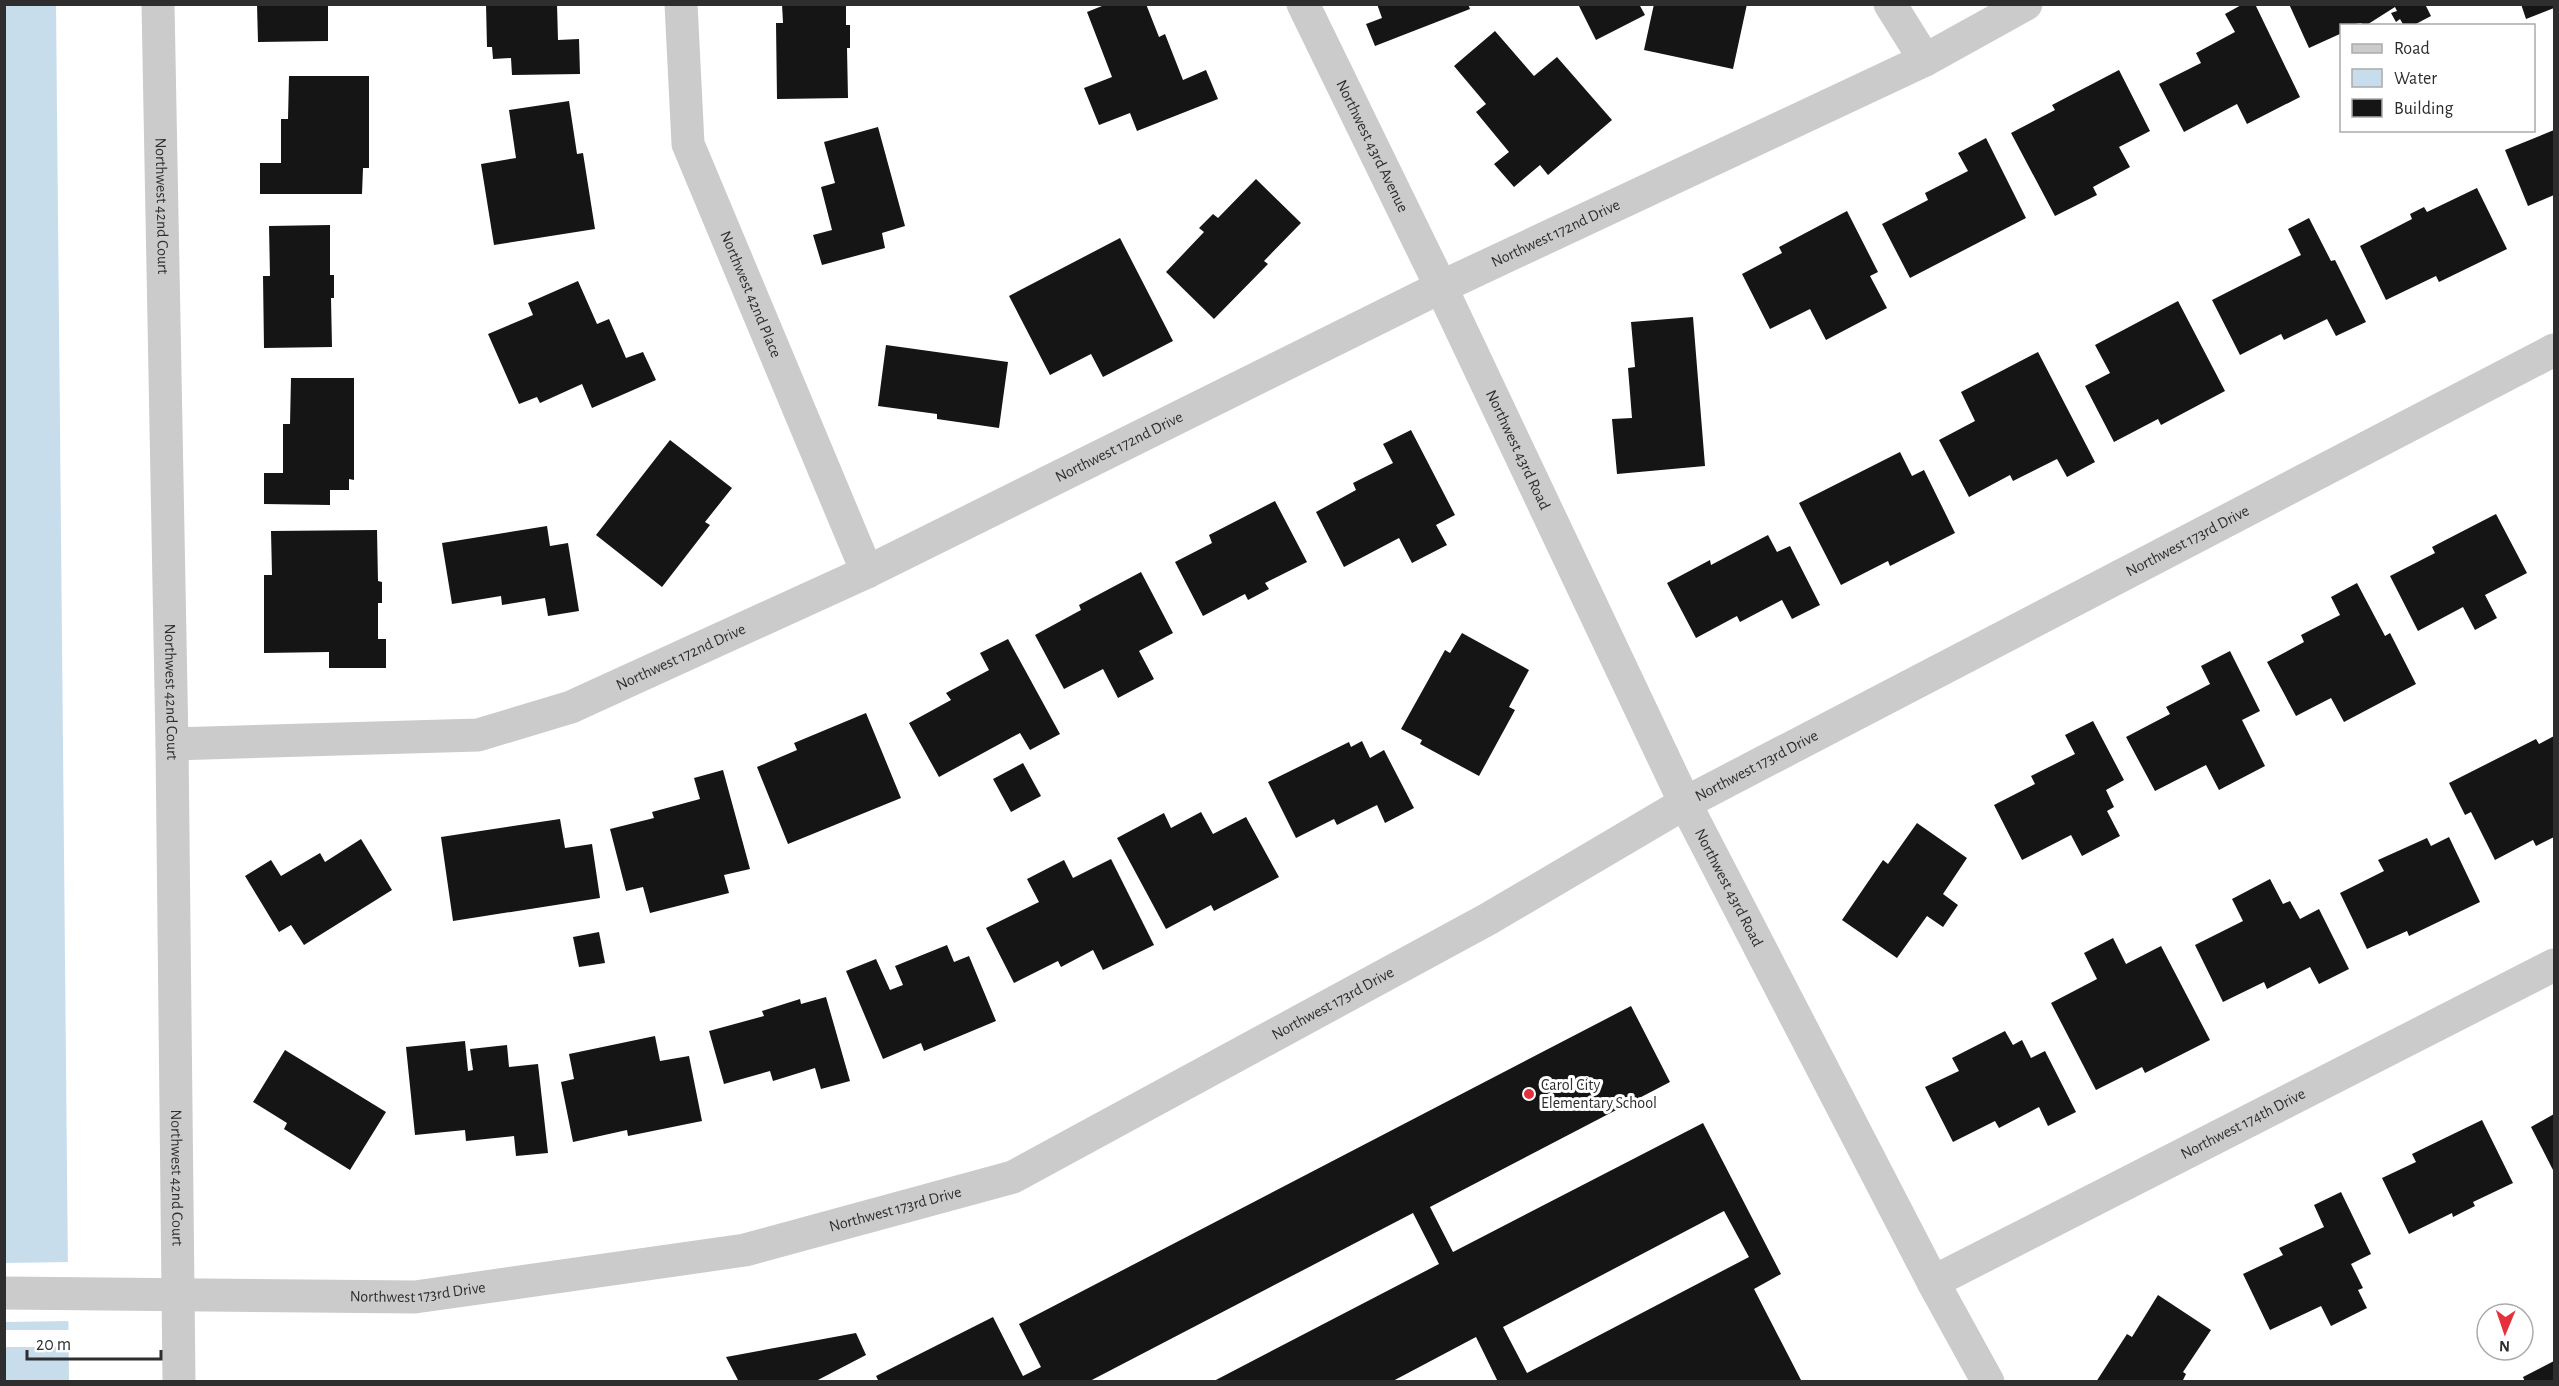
<svg xmlns="http://www.w3.org/2000/svg" width="2559" height="1386" viewBox="0 0 2559 1386" font-family="'Alegreya Sans',sans-serif">
<rect width="100%" height="100%" fill="#fff"/>
<!-- water -->
<polygon fill="#c8ddeb" points="56,4 69,1381 5,1382 4,5"/>
<!-- pier -->
<g fill="#fff">
<polygon points="71,1262 71,1321 4,1322 5,1263"/>
<rect x="5" y="1330" width="66" height="17"/>
</g>
<!-- building -->
<g fill="#151515" fill-rule="evenodd">
<polygon points="257,4 328,4 328,41 258,42"/>
<polygon points="486,4 557,4 558,40 579,39 580,74 512,75 511,58 493,59 492,47 487,47"/>
<polygon points="782,4 846,4 846,25 850,25 850,48 847,48 848,98 777,99 776,23 783,23"/>
<polygon points="1107,4 1146,4 1159,37 1165,34 1183,80 1206,70 1218,99 1137,131 1130,113 1099,125 1084,88 1112,77 1087,12"/>
<polygon points="1377,4 1468,4 1470,9 1375,46 1366,24 1382,18"/>
<polygon points="1578,4 1639,4 1645,15 1596,40"/>
<polygon points="1654,4 1747,4 1733,69 1644,50"/>
<polygon points="2243,4 2255,4 2300,97 2247,124 2237,104 2184,132 2159,84 2201,63 2196,53 2235,32 2225,14"/>
<polygon points="2289,4 2425,4 2431,16 2412,26 2404,26 2400,19 2396,22 2391,13 2397,11 2395,7 2365,26 2361,23 2342,26 2342,33 2309,48"/>
<polygon points="2521,4 2554,4 2554,8 2526,19"/>
<polygon points="1495,31 1534,76 1557,57 1612,120 1548,175 1540,165 1514,187 1494,164 1509,152 1476,112 1486,104 1454,66"/>
<polygon points="2119,70 2150,131 2119,147 2130,167 2093,187 2097,195 2055,216 2011,133 2055,110 2052,105"/>
<polygon points="289,76 369,76 369,168 363,168 362,194 260,194 260,163 281,163 281,119 288,119"/>
<polygon points="569,101 577,154 583,153 595,229 494,245 481,164 516,158 509,110"/>
<polygon points="878,127 905,226 882,233 885,248 822,265 813,235 832,230 821,187 835,183 824,142"/>
<polygon points="2554,130 2554,195 2528,206 2505,150"/>
<polygon points="1986,138 2026,218 1910,278 1882,224 1928,200 1925,193 1968,171 1958,153"/>
<polygon points="1256,179 1301,223 1264,261 1268,264 1214,319 1166,272 1204,232 1199,228 1213,214 1218,218"/>
<polygon points="2477,188 2507,249 2439,282 2436,276 2386,300 2360,246 2412,219 2410,214 2424,207 2427,212"/>
<polygon points="1847,211 1878,272 1870,276 1887,308 1826,340 1810,309 1770,329 1742,274 1782,253 1779,247"/>
<polygon points="2309,218 2331,261 2335,260 2366,322 2336,336 2327,319 2284,340 2281,334 2240,355 2212,300 2301,255 2288,229"/>
<polygon points="330,225 330,275 334,275 334,298 331,298 332,347 264,348 263,276 270,276 269,226"/>
<polygon points="1120,238 1173,341 1103,377 1091,354 1050,375 1009,296"/>
<polygon points="578,281 597,324 609,319 626,358 643,352 656,380 592,408 582,384 540,403 537,397 519,404 488,334 533,315 528,303"/>
<polygon points="2178,301 2225,391 2161,425 2158,419 2114,442 2085,386 2110,373 2095,345"/>
<polygon points="1693,317 1705,466 1617,474 1612,419 1632,418 1628,368 1635,367 1631,322"/>
<polygon points="886,345 1008,362 999,428 937,419 937,414 878,406"/>
<polygon points="2038,352 2095,462 2067,477 2057,459 2013,481 2010,475 1969,497 1939,440 1975,421 1961,392"/>
<polygon points="291,378 354,378 354,480 349,479 349,490 330,490 330,505 264,504 264,473 283,473 283,424 290,424"/>
<polygon points="1411,430 1455,515 1436,525 1447,545 1412,563 1399,538 1344,567 1316,512 1356,490 1353,483 1393,463 1383,444"/>
<polygon points="670,440 732,488 705,522 710,525 662,587 596,535"/>
<polygon points="1900,452 1912,476 1924,470 1955,533 1890,566 1888,561 1841,585 1799,503"/>
<polygon points="1275,501 1307,562 1265,583 1269,589 1248,600 1245,594 1203,616 1175,562 1212,543 1209,535"/>
<polygon points="2496,514 2527,573 2485,595 2497,618 2475,630 2463,607 2418,631 2390,576 2435,553 2432,547"/>
<polygon points="547,526 550,546 568,543 579,611 548,616 545,598 502,605 501,596 452,604 442,543"/>
<polygon points="377,530 378,581 382,582 382,603 378,603 378,639 386,639 386,668 329,668 329,652 264,653 264,575 272,575 271,531"/>
<polygon points="1768,535 1777,552 1790,546 1820,605 1792,619 1782,600 1740,622 1737,616 1696,638 1667,583 1710,560 1711,565"/>
<polygon points="1141,572 1173,633 1139,651 1154,679 1118,698 1103,669 1064,689 1035,635 1081,610 1079,605"/>
<polygon points="2357,583 2385,636 2390,633 2416,684 2344,722 2331,698 2296,716 2267,662 2304,642 2301,635 2340,615 2331,597"/>
<polygon points="1462,633 1529,670 1509,707 1515,710 1479,776 1420,744 1422,740 1401,729 1445,650 1450,653"/>
<polygon points="1008,639 1060,734 1030,750 1020,733 939,777 909,723 951,700 946,693 989,670 980,653"/>
<polygon points="2230,651 2260,711 2242,720 2265,766 2219,790 2206,765 2155,791 2126,737 2170,714 2166,707 2210,684 2201,666"/>
<polygon points="866,713 901,798 788,844 757,767 797,750 794,743"/>
<polygon points="2093,721 2124,780 2106,790 2114,807 2107,811 2120,836 2082,856 2071,835 2022,860 1994,805 2035,784 2031,776 2075,754 2065,735"/>
<polygon points="2554,736 2554,837 2536,846 2533,840 2495,860 2471,812 2465,815 2449,783 2536,739 2539,744"/>
<polygon points="1362,741 1370,758 1384,750 1414,808 1385,823 1377,805 1337,825 1334,819 1296,838 1268,782 1349,742 1351,747"/>
<polygon points="1023,763 1041,796 1011,812 993,779"/>
<polygon points="723,770 750,869 724,875 729,893 650,913 643,887 626,891 610,829 654,818 652,812 700,799 694,778"/>
<polygon points="1201,812 1213,834 1246,817 1279,877 1214,911 1211,905 1166,929 1117,838 1164,813 1171,828"/>
<polygon points="560,819 565,848 592,844 600,898 453,921 441,837"/>
<polygon points="1917,823 1967,858 1943,894 1958,905 1943,927 1927,916 1897,958 1842,920 1883,860 1888,864"/>
<polygon points="2449,837 2480,902 2409,936 2407,931 2367,949 2340,893 2384,871 2378,860 2427,838 2431,846"/>
<polygon points="361,839 392,890 304,945 291,925 279,932 245,876 271,860 281,876 320,853 325,862"/>
<polygon points="1111,859 1154,945 1103,970 1093,950 1061,967 1058,961 1014,983 986,928 1039,902 1027,879 1064,860 1073,878"/>
<polygon points="2270,879 2283,904 2290,901 2300,919 2319,909 2349,969 2319,984 2310,967 2267,989 2264,982 2223,1002 2195,945 2243,921 2232,899"/>
<polygon points="599,932 605,963 579,967 573,937"/>
<polygon points="2113,938 2126,964 2161,946 2210,1040 2145,1073 2142,1067 2096,1090 2051,1003 2097,979 2084,953"/>
<polygon points="947,945 954,962 969,956 996,1021 924,1051 921,1043 883,1059 846,971 876,959 890,990 903,985 895,966"/>
<polygon points="826,997 850,1081 821,1089 815,1068 773,1081 770,1071 724,1084 709,1031 764,1016 762,1011 800,999 801,1004"/>
<path d="M1631 1006 1670 1082 1430 1207 1453 1252 1703 1123 1781 1274 1754 1289 1802 1382H1498L1476 1337 1391 1382H1212L1439 1264 1413 1213 1088 1382H879L876 1376 993 1317 1023 1376 1041 1367 1019 1324ZM1724 1211 1749 1257 1527 1373 1503 1327Z"/>
<polygon points="2005,1031 2013,1045 2022,1040 2031,1058 2045,1051 2076,1112 2048,1126 2039,1107 1999,1128 1995,1121 1953,1142 1925,1087 1959,1071 1952,1058"/>
<polygon points="655,1036 660,1061 689,1056 702,1121 628,1136 627,1130 573,1142 561,1082 574,1079 569,1054"/>
<polygon points="465,1041 468,1071 473,1070 470,1049 507,1045 509,1067 538,1064 548,1153 516,1156 514,1136 466,1141 465,1130 415,1135 406,1047"/>
<polygon points="285,1050 386,1112 350,1170 284,1129 287,1123 253,1102"/>
<polygon points="2554,1114 2554,1172 2531,1127"/>
<polygon points="2482,1120 2513,1183 2473,1202 2475,1206 2453,1217 2452,1213 2409,1234 2382,1178 2416,1162 2412,1154"/>
<polygon points="2341,1192 2371,1254 2351,1264 2363,1288 2358,1290 2367,1308 2331,1326 2321,1306 2270,1330 2243,1274 2283,1255 2279,1248 2324,1227 2314,1205"/>
<polygon points="2158,1295 2211,1330 2183,1372 2186,1374 2182,1382 2096,1382 2127,1334 2132,1337"/>
<polygon points="856,1333 866,1355 814,1382 739,1382 726,1357"/>
<polygon points="2554,1361 2554,1382 2525,1382 2523,1377"/>
</g>
<g fill="none" stroke-linecap="round" stroke-linejoin="round">
<!-- minor -->
<g stroke="#cbcbcb" stroke-width="33">
<path id="s1" d="M158 4 172 744 179 1382"/>
<path id="s2" d="M681 4 688 144 867 572"/>
<path id="s3" d="M1303 4 1441 287 1685 803 1933 1282 1988 1382"/>
<polyline points="1890,4 1925,60"/>
<path id="s4" d="M172 744 478 735 571 707 867 572 1441 287 1925 60 2026 4"/>
<path id="s5" d="M1933 1282 2554 965"/>
</g>
<!-- tertiary -->
<path stroke="#cbcbcb" stroke-width="33" id="s6" d="M4 1293 415 1297 745 1250 1013 1177 1488 919 1685 803 2554 350"/>
</g>
<!-- markers -->
<circle fill="#e4313c" stroke="#fff" stroke-width="2" cx="1529" cy="1094" r="6"/>
<g text-anchor="middle" dominant-baseline="central" stroke-width="6" stroke-linejoin="round" paint-order="stroke">
<!-- street labels -->
<g font-size="16" fill="#2e2e2e" stroke="#fff">
<text stroke="none"><textPath href="#s3" startOffset="158">Northwest 43rd Avenue</textPath></text>
<text stroke="none"><textPath href="#s1" startOffset="202">Northwest 42nd Court</textPath></text>
<text stroke="none"><textPath href="#s4" startOffset="1496">Northwest 172nd Drive</textPath></text>
<text stroke="none"><textPath href="#s2" startOffset="303">Northwest 42nd Place</textPath></text>
<text stroke="none"><textPath href="#s4" startOffset="1010">Northwest 172nd Drive</textPath></text>
<text stroke="none"><textPath href="#s3" startOffset="495">Northwest 43rd Road</textPath></text>
<text stroke="none"><textPath href="#s6" startOffset="2358">Northwest 173rd Drive</textPath></text>
<text stroke="none"><textPath href="#s4" startOffset="524">Northwest 172nd Drive</textPath></text>
<text stroke="none"><textPath href="#s1" startOffset="688">Northwest 42nd Court</textPath></text>
<text stroke="none"><textPath href="#s6" startOffset="1872">Northwest 173rd Drive</textPath></text>
<text stroke="none"><textPath href="#s3" startOffset="981">Northwest 43rd Road</textPath></text>
<text stroke="none"><textPath href="#s6" startOffset="1386">Northwest 173rd Drive</textPath></text>
<text stroke="none"><textPath href="#s5" startOffset="348">Northwest 174th Drive</textPath></text>
<text stroke="none"><textPath href="#s1" startOffset="1174">Northwest 42nd Court</textPath></text>
<text stroke="none"><textPath href="#s6" startOffset="900">Northwest 173rd Drive</textPath></text>
<text stroke="none"><textPath href="#s6" startOffset="414">Northwest 173rd Drive</textPath></text>
</g>
<!-- poi labels -->
<g font-size="16" fill="#2e2e2e" stroke="#fff" text-anchor="start">
<text x="1541" y="1085">Carol City<tspan x="1541" dy="18">Elementary School</tspan></text>
</g>
</g>
<!-- border -->
<rect width="2559" height="1386" fill="none" stroke="#2e2e2e" stroke-width="12"/>
<!-- legend -->
<rect x="2340" y="24" width="195" height="108" fill="#ffffff" stroke="#ababab" stroke-width="1.5"/>
<rect x="2352" y="44" width="30" height="9" fill="#cbcbcb" stroke="#ababab" stroke-width="1.5"/>
<text x="2394" y="54" font-size="18" fill="#2e2e2e">Road</text>
<rect x="2352" y="69" width="30" height="18" fill="#c8ddeb" stroke="#ababab" stroke-width="1.5"/>
<text x="2394" y="84" font-size="18" fill="#2e2e2e">Water</text>
<rect x="2352" y="99" width="30" height="18" fill="#151515" stroke="#ababab" stroke-width="1.5"/>
<text x="2394" y="114" font-size="18" fill="#2e2e2e">Building</text>
<!-- north arrow -->
<g transform="translate(2505 1332) rotate(182)"><circle r="28" fill="#ffffff" stroke="#ababab" stroke-width="1.5"/>
<path d="M0-4.5L10 22L0 15L-10 22Z" fill="#e4313c"/>
<text y="-9" font-size="16" font-weight="bold" text-anchor="middle" fill="#2e2e2e">N</text>
</g>
<!-- scale -->
<path d="M27 1350v9h134v-9" fill="none" stroke="#2e2e2e" stroke-width="3"/>
<text x="36" y="1350" font-size="18" fill="#2e2e2e" stroke="#ffffff" stroke-width="4.5" paint-order="stroke">20 m</text>
</svg>
